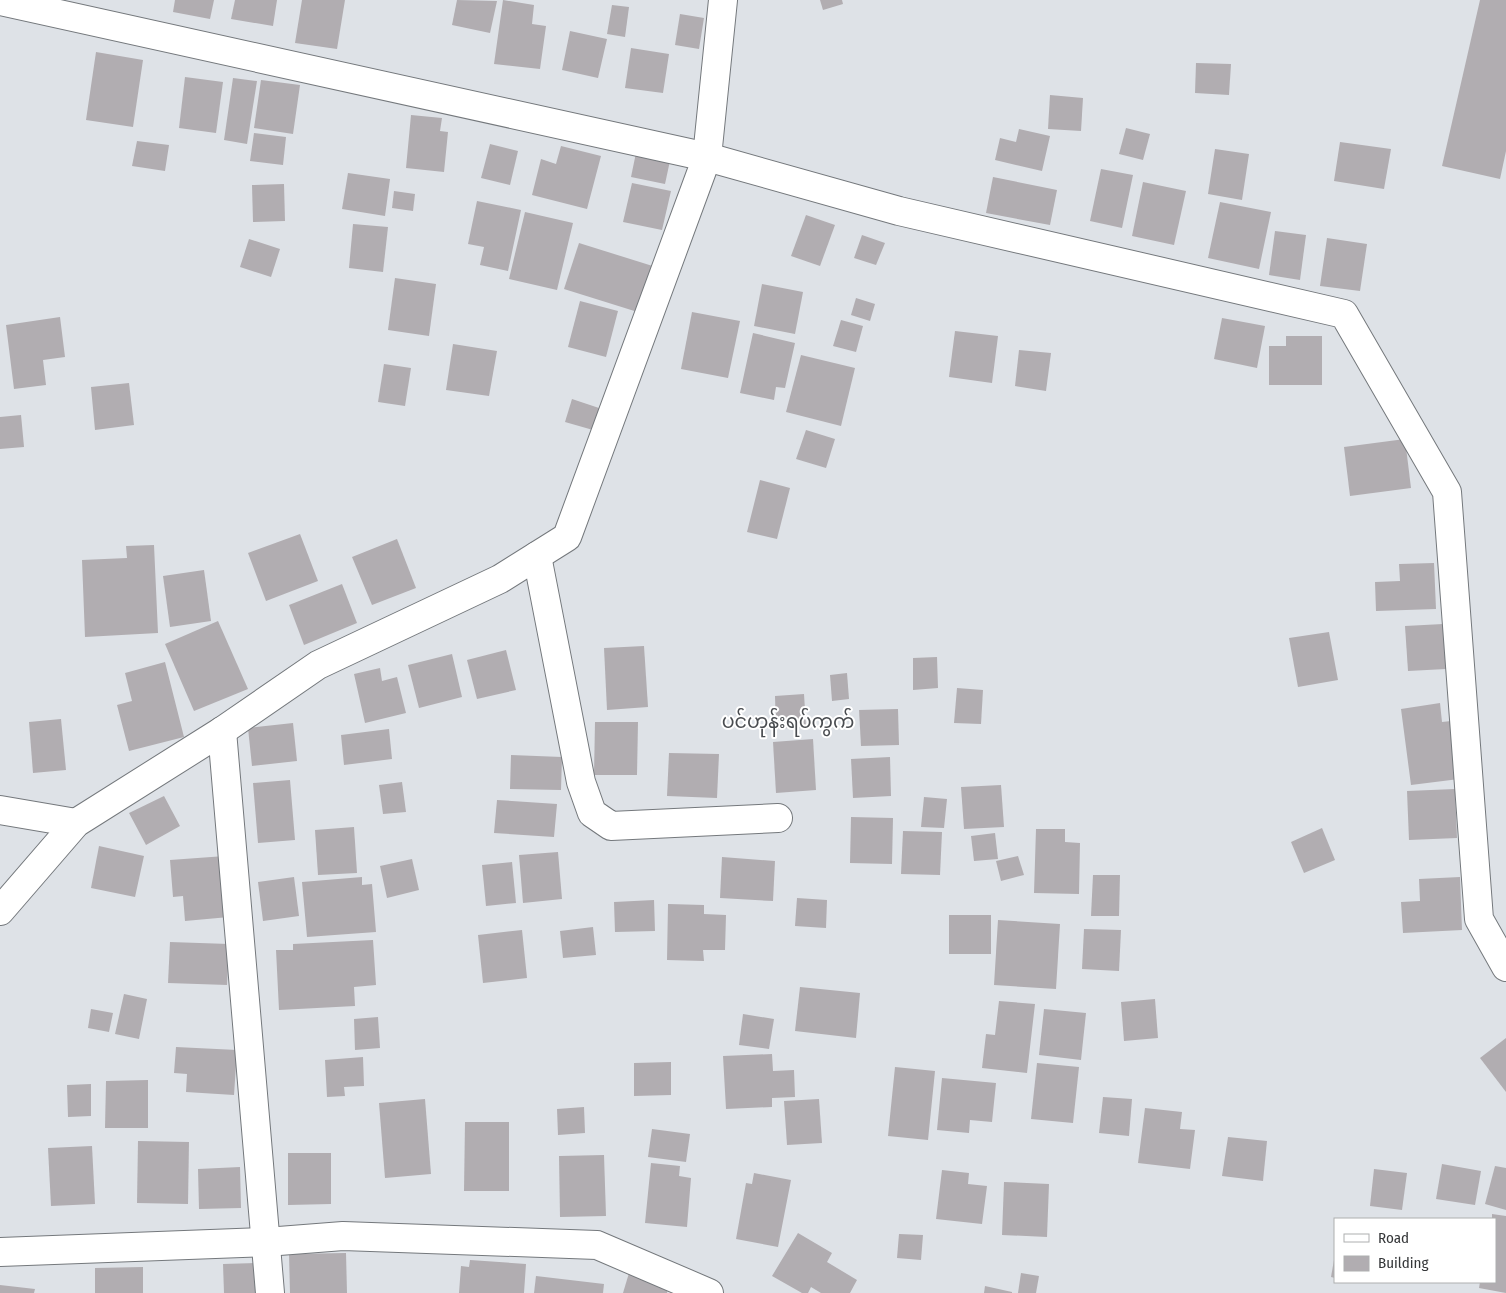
<svg xmlns="http://www.w3.org/2000/svg" width="1506" height="1293" viewBox="0 0 1506 1293" font-family="'Fira Sans Condensed','Noto Sans Myanmar',sans-serif">
<rect width="100%" height="100%" fill="#dee2e7"/>
<!-- building -->
<g fill="#b1adb1">
<polygon points="175,0 214,0 210,19 173,12"/>
<polygon points="235,0 277,0 273,26 231,19"/>
<polygon points="302,0 345,0 337,49 295,43"/>
<polygon points="457,0 497,1 490,33 452,25"/>
<polygon points="503,0 534,5 532,24 546,26 540,69 494,64"/>
<polygon points="820,0 842,0 843,4 823,10"/>
<polygon points="1480,0 1506,0 1506,151 1500,179 1442,166"/>
<polygon points="612,5 629,7 625,37 607,34"/>
<polygon points="680,14 704,18 699,49 675,45"/>
<polygon points="570,31 607,39 598,78 562,70"/>
<polygon points="631,48 669,54 663,93 625,88"/>
<polygon points="96,52 143,60 133,127 86,120"/>
<polygon points="1196,63 1231,64 1229,95 1195,93"/>
<polygon points="185,77 223,82 216,133 179,128"/>
<polygon points="233,78 257,81 247,144 224,140"/>
<polygon points="261,80 300,85 293,134 254,128"/>
<polygon points="1050,95 1083,98 1081,131 1048,129"/>
<polygon points="411,115 442,118 440,131 448,132 444,172 406,168"/>
<polygon points="1126,128 1150,134 1143,160 1119,154"/>
<polygon points="1019,129 1050,136 1042,171 995,160 1000,138 1016,142"/>
<polygon points="254,133 286,137 283,165 250,161"/>
<polygon points="137,141 169,145 165,171 132,166"/>
<polygon points="1340,142 1391,149 1384,189 1334,181"/>
<polygon points="490,144 518,151 510,185 481,178"/>
<polygon points="561,146 601,156 587,209 532,195 541,159 556,164"/>
<polygon points="637,148 671,156 665,184 631,177"/>
<polygon points="1215,149 1249,154 1242,200 1208,194"/>
<polygon points="1101,169 1133,175 1122,228 1090,221"/>
<polygon points="348,173 390,179 385,216 342,209"/>
<polygon points="993,177 1057,190 1050,225 986,213"/>
<polygon points="1143,182 1186,191 1174,245 1132,236"/>
<polygon points="632,183 671,191 662,230 623,222"/>
<polygon points="284,184 285,221 253,222 252,185"/>
<polygon points="394,191 415,194 413,211 392,208"/>
<polygon points="477,201 521,210 508,271 480,265 484,247 468,244"/>
<polygon points="1220,202 1271,212 1259,269 1208,258"/>
<polygon points="525,212 573,223 557,290 509,279"/>
<polygon points="806,215 835,225 820,266 791,256"/>
<polygon points="353,224 388,227 383,272 349,268"/>
<polygon points="1275,231 1306,235 1300,280 1269,275"/>
<polygon points="862,235 885,243 876,265 854,258"/>
<polygon points="1327,238 1367,244 1360,291 1320,286"/>
<polygon points="249,239 280,249 271,277 240,267"/>
<polygon points="579,243 659,268 644,314 564,289"/>
<polygon points="395,278 436,284 429,336 388,330"/>
<polygon points="762,284 803,292 795,334 754,326"/>
<polygon points="856,298 875,304 870,321 851,315"/>
<polygon points="580,301 618,311 606,357 568,347"/>
<polygon points="692,312 740,321 728,378 681,369"/>
<polygon points="60,317 65,357 43,360 46,385 14,389 6,325"/>
<polygon points="1222,318 1265,326 1257,368 1214,359"/>
<polygon points="841,320 863,326 856,352 833,346"/>
<polygon points="955,331 998,336 992,383 949,377"/>
<polygon points="753,333 795,343 785,388 776,387 774,400 740,393"/>
<polygon points="1286,336 1322,336 1322,385 1269,385 1269,346 1286,346"/>
<polygon points="453,344 497,351 489,396 446,390"/>
<polygon points="1019,350 1051,353 1046,391 1015,386"/>
<polygon points="801,355 855,368 841,426 786,412"/>
<polygon points="384,364 411,368 405,406 378,402"/>
<polygon points="129,383 134,425 95,430 91,387"/>
<polygon points="572,399 599,408 593,430 565,422"/>
<polygon points="21,415 24,447 0,449 0,417"/>
<polygon points="806,430 835,439 826,468 796,459"/>
<polygon points="1405,439 1411,488 1350,496 1344,447"/>
<polygon points="760,480 790,488 777,539 747,532"/>
<polygon points="300,534 318,581 266,601 248,553"/>
<polygon points="397,539 416,588 372,605 352,557"/>
<polygon points="154,545 158,633 85,637 82,560 127,558 126,546"/>
<polygon points="1434,563 1436,609 1376,611 1375,582 1400,581 1399,564"/>
<polygon points="204,570 211,621 170,627 163,576"/>
<polygon points="342,584 357,623 304,645 289,605"/>
<polygon points="218,621 248,689 194,711 165,644"/>
<polygon points="1443,624 1446,669 1408,671 1405,626"/>
<polygon points="1329,632 1338,680 1298,687 1289,638"/>
<polygon points="644,646 648,707 607,710 604,648"/>
<polygon points="506,650 516,690 477,699 467,660"/>
<polygon points="452,654 462,697 419,708 408,665"/>
<polygon points="937,657 938,688 913,690 913,658"/>
<polygon points="165,662 184,737 129,751 117,705 132,701 125,673"/>
<polygon points="380,668 382,681 397,677 406,713 365,723 354,674"/>
<polygon points="847,673 849,699 832,701 830,675"/>
<polygon points="957,688 983,690 981,724 954,723"/>
<polygon points="804,694 806,727 776,729 775,696"/>
<polygon points="1440,703 1442,722 1451,721 1459,779 1411,785 1401,709"/>
<polygon points="898,709 899,745 861,746 859,710"/>
<polygon points="61,719 66,770 33,773 29,722"/>
<polygon points="595,722 638,722 637,775 594,775"/>
<polygon points="293,723 297,761 252,766 248,728"/>
<polygon points="389,729 392,759 344,765 341,735"/>
<polygon points="813,739 816,790 776,793 773,742"/>
<polygon points="669,753 719,754 717,798 667,796"/>
<polygon points="511,755 562,757 561,790 510,789"/>
<polygon points="890,757 891,796 853,798 851,759"/>
<polygon points="290,780 295,840 258,843 253,783"/>
<polygon points="402,782 406,812 383,814 379,785"/>
<polygon points="1001,785 1004,827 964,829 961,787"/>
<polygon points="1455,789 1457,838 1409,840 1407,791"/>
<polygon points="164,796 180,826 146,845 129,813"/>
<polygon points="924,797 947,799 944,828 921,827"/>
<polygon points="497,800 557,804 554,837 494,833"/>
<polygon points="851,817 893,818 892,864 850,863"/>
<polygon points="354,827 357,873 318,875 315,830"/>
<polygon points="1322,828 1335,860 1304,873 1291,842"/>
<polygon points="1036,829 1065,829 1065,842 1080,843 1079,894 1034,893"/>
<polygon points="903,831 942,832 940,875 901,874"/>
<polygon points="995,833 998,859 974,861 971,836"/>
<polygon points="99,846 144,856 135,897 91,888"/>
<polygon points="558,852 562,899 523,903 519,855"/>
<polygon points="225,856 229,917 185,921 183,896 173,897 170,860"/>
<polygon points="1018,856 1024,875 1001,881 996,861"/>
<polygon points="722,857 775,861 773,901 720,898"/>
<polygon points="412,859 419,890 387,898 380,866"/>
<polygon points="512,862 516,903 486,906 482,865"/>
<polygon points="1093,875 1120,875 1119,916 1091,916"/>
<polygon points="294,877 299,916 263,921 258,882"/>
<polygon points="362,877 362,885 372,884 376,932 307,937 302,882"/>
<polygon points="1460,877 1462,930 1403,933 1401,902 1420,901 1419,879"/>
<polygon points="797,898 827,900 826,928 795,926"/>
<polygon points="654,900 655,931 615,932 614,902"/>
<polygon points="668,904 704,905 704,914 726,915 725,950 703,950 704,961 667,960"/>
<rect x="949" y="915" width="42" height="39"/>
<polygon points="998,920 1060,924 1056,989 994,985"/>
<polygon points="593,927 596,955 563,958 560,931"/>
<polygon points="1084,929 1121,930 1119,971 1082,969"/>
<polygon points="522,930 527,978 483,983 478,935"/>
<polygon points="373,940 376,985 354,987 355,1006 279,1010 276,950 293,950 293,944"/>
<polygon points="170,942 229,944 227,985 168,983"/>
<polygon points="800,987 860,993 856,1038 795,1031"/>
<polygon points="124,994 147,999 139,1039 115,1034"/>
<polygon points="1155,999 1158,1038 1124,1041 1121,1002"/>
<polygon points="999,1001 1035,1004 1027,1073 982,1068 986,1034 995,1035"/>
<polygon points="91,1009 113,1013 109,1032 88,1028"/>
<polygon points="1044,1009 1086,1013 1081,1060 1039,1055"/>
<polygon points="743,1014 774,1019 769,1049 739,1045"/>
<polygon points="378,1017 380,1048 355,1050 354,1019"/>
<polygon points="1506,1038 1506,1092 1480,1058"/>
<polygon points="176,1047 237,1050 234,1095 186,1092 187,1074 174,1073"/>
<polygon points="772,1054 773,1071 794,1070 795,1097 772,1098 772,1107 726,1109 723,1056"/>
<polygon points="363,1057 364,1086 344,1087 345,1096 327,1097 325,1060"/>
<polygon points="671,1062 671,1095 634,1096 634,1063"/>
<polygon points="1037,1063 1079,1067 1073,1123 1031,1119"/>
<polygon points="895,1067 935,1071 928,1140 888,1136"/>
<polygon points="942,1078 996,1083 992,1122 970,1120 969,1133 937,1130"/>
<polygon points="148,1080 148,1128 105,1128 106,1081"/>
<polygon points="91,1084 91,1116 68,1117 67,1085"/>
<polygon points="1103,1097 1132,1099 1129,1136 1099,1133"/>
<polygon points="425,1099 431,1174 385,1178 379,1103"/>
<polygon points="819,1099 822,1143 787,1145 784,1101"/>
<polygon points="584,1107 585,1133 558,1135 557,1109"/>
<polygon points="1145,1108 1182,1112 1180,1129 1195,1130 1190,1169 1138,1163"/>
<polygon points="465,1122 509,1122 509,1191 464,1191"/>
<polygon points="652,1129 690,1134 686,1162 648,1157"/>
<polygon points="1228,1137 1267,1141 1263,1181 1222,1176"/>
<polygon points="138,1141 189,1142 188,1204 137,1203"/>
<polygon points="92,1146 95,1204 51,1206 48,1148"/>
<polygon points="288,1153 331,1153 331,1204 288,1205"/>
<polygon points="604,1155 606,1216 560,1217 559,1156"/>
<polygon points="651,1163 680,1166 679,1176 691,1178 687,1227 645,1223"/>
<polygon points="1442,1164 1481,1171 1475,1205 1436,1199"/>
<polygon points="1495,1166 1506,1168 1506,1210 1485,1204"/>
<polygon points="240,1167 241,1208 199,1209 198,1169"/>
<polygon points="1374,1169 1407,1173 1402,1210 1370,1206"/>
<polygon points="942,1170 969,1173 968,1184 987,1186 982,1224 936,1219"/>
<polygon points="754,1173 791,1180 778,1247 736,1239 746,1183 752,1184"/>
<polygon points="1004,1182 1049,1184 1047,1237 1002,1235"/>
<polygon points="1492,1214 1506,1216 1506,1293 1479,1288 1480,1282 1495,1282 1495,1219 1492,1219"/>
<polygon points="798,1233 832,1253 827,1262 857,1280 850,1293 821,1293 811,1287 808,1293 802,1293 772,1276"/>
<polygon points="899,1234 923,1235 921,1260 897,1258"/>
<polygon points="346,1253 347,1293 290,1293 289,1254"/>
<polygon points="470,1260 526,1264 524,1293 459,1293 461,1266 469,1267"/>
<polygon points="1334,1260 1335,1261 1335,1278 1331,1277"/>
<polygon points="259,1263 260,1293 224,1293 223,1264"/>
<polygon points="143,1267 143,1293 95,1293 95,1268"/>
<polygon points="629,1273 669,1285 667,1293 623,1293"/>
<polygon points="1021,1273 1039,1276 1036,1293 1018,1293"/>
<polygon points="536,1276 604,1284 603,1293 534,1293"/>
<polygon points="0,1285 35,1289 34,1293 0,1293"/>
<polygon points="985,1286 1012,1292 1012,1293 984,1293"/>
</g>
<g fill="none" stroke-linecap="round" stroke-linejoin="round">
<defs>
<g id="minor">
<polyline points="0,1 707,157 899,211 1344,314 1447,492 1479,919 1506,967"/>
<polyline points="537,556 581,782 592,813 611,826 778,818"/>
<polyline points="222,731 270,1293"/>
<polyline points="0,810 76,823"/>
<polyline points="0,911 76,823 222,731 318,665 500,579 567,537 707,157 723,0"/>
</g>
<polyline id="tertiary" points="0,1252 266,1242 343,1236 597,1245 709,1293"/>
</defs>
<!-- minor casing -->
<use href="#minor" stroke="#74787c" stroke-width="30"/>
<!-- tertiary casing -->
<use href="#tertiary" stroke="#74787c" stroke-width="30"/>
<!-- minor -->
<use href="#minor" stroke="#fff" stroke-width="28"/>
<!-- tertiary -->
<use href="#tertiary" stroke="#fff" stroke-width="28"/>
</g>
<g text-anchor="middle" dominant-baseline="central" stroke-width="4" stroke-linejoin="round" paint-order="stroke">
<!-- quarter labels -->
<g font-size="19" fill="#494c50" stroke="#fff">
<text x="788" y="721">ပင်ဟုန်းရပ်ကွက်</text>
</g>
</g>
<!-- legend -->
<rect x="1334" y="1218" width="162" height="65" fill="#ffffff" stroke="#aeafb0"/>
<rect x="1344" y="1234" width="25" height="8" fill="#ffffff" stroke="#aeafb0"/>
<text x="1378" y="1243" font-size="15" fill="#353739">Road</text>
<rect x="1344" y="1256" width="25" height="15" fill="#b1adb1" stroke="#aeafb0"/>
<text x="1378" y="1268" font-size="15" fill="#353739">Building</text>
</svg>
